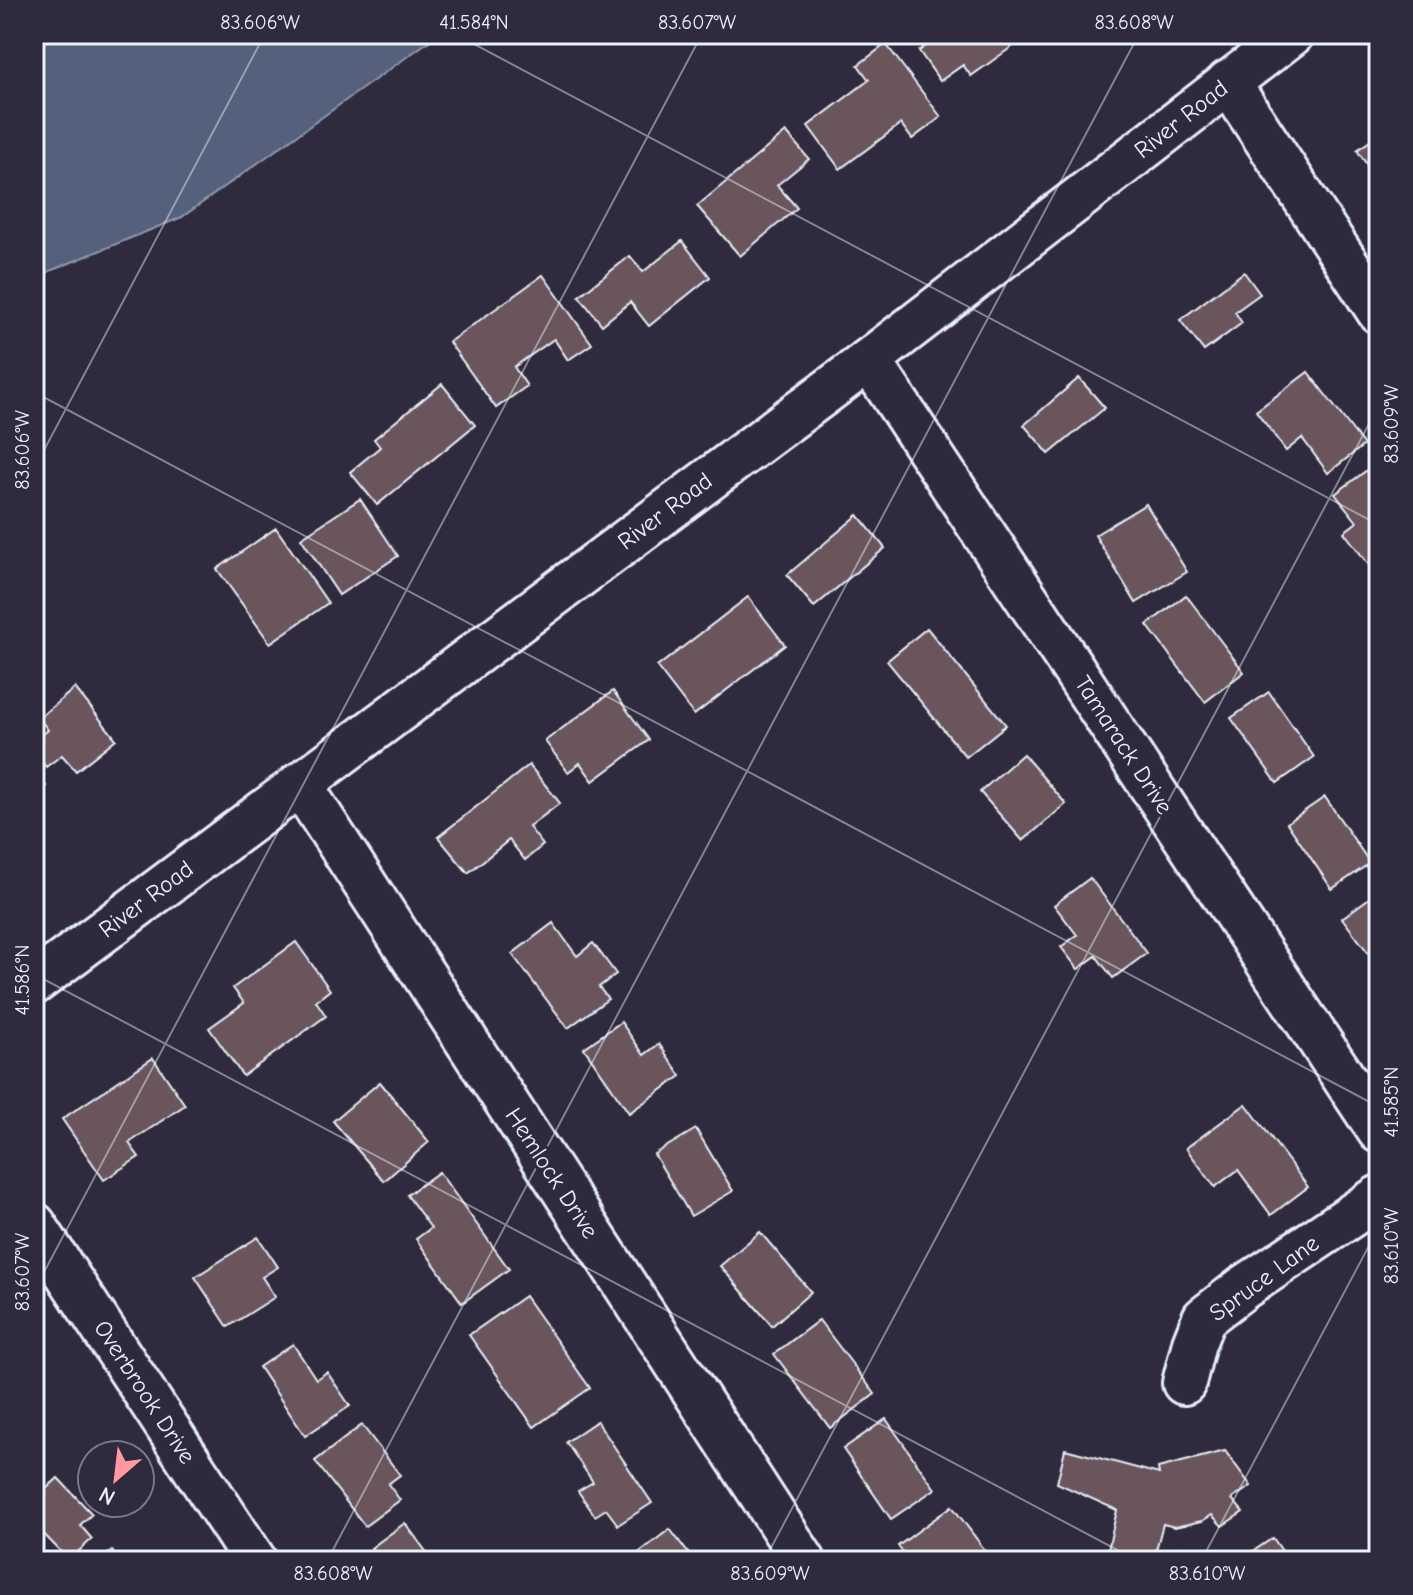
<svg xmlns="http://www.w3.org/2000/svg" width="1413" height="1595" viewBox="0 0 1413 1595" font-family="'Comic Neue',sans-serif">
<rect width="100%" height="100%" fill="#2f2a3d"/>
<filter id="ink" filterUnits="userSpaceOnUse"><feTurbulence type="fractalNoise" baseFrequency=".0125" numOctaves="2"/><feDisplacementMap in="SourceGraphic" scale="16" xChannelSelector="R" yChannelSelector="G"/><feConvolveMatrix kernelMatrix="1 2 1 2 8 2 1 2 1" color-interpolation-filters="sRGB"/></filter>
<g filter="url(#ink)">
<!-- water -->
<g fill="#54617d" stroke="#8f9bae" stroke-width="2">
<polygon points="34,34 439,34 182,217 50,271 34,282"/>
<polygon points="1182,1547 1229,1556 1229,1561 1180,1561"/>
</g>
<!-- building -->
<g fill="#6b545d" stroke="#e8f1f8" stroke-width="2">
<polygon points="942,34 1030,34 971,76 963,65 940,81 919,51"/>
<polygon points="886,44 941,117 912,139 901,124 840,169 808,126 869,80 858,65"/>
<polygon points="786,132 809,159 777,185 797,208 740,256 697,206"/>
<polygon points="1379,135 1379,183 1357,150"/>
<polygon points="682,241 710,277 649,326 630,302 602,325 579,296 630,256 643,272"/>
<polygon points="1244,272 1260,294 1235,312 1242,323 1204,351 1180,320"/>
<polygon points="543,275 592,344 568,360 554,339 514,367 527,386 496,408 449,342"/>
<polygon points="1308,372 1364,445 1328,473 1302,438 1286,451 1256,411"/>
<polygon points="1079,378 1105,408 1049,454 1024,425"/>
<polygon points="442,384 475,425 377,505 350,472 380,447 374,439"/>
<polygon points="1371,467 1379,477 1378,577 1344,532 1357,522 1335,494"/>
<polygon points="360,499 398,556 339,595 301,538"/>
<polygon points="1146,504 1187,572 1136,603 1095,535"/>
<polygon points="858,515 885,548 814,607 787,575"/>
<polygon points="276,528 328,603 270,643 217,569"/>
<polygon points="1186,595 1244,672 1205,702 1147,625"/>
<polygon points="748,597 785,645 694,715 657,667"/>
<polygon points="927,628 1006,725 966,757 887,661"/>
<polygon points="75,688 116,739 76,771 62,755 46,767 34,753 34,741 48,730 39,718"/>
<polygon points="613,691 649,740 593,781 580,763 568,772 545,741"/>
<polygon points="1269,692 1314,757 1277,783 1231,718"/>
<polygon points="1023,754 1066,804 1023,841 980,792"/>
<polygon points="529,765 560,803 529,827 543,845 525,860 509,840 468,873 438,837"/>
<polygon points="34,771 46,786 34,796"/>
<polygon points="1325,797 1370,863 1332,889 1287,823"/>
<polygon points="1090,878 1147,953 1113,978 1096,956 1078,969 1061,947 1077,935 1054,905"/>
<polygon points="1379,891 1379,967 1342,918"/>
<polygon points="553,923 577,956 593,943 616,974 599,987 608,999 568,1028 512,954"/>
<polygon points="296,942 330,990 316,1001 326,1016 243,1076 209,1028 244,1003 233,988"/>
<polygon points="621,1022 644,1055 659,1044 681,1076 629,1113 584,1048"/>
<polygon points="153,1058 185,1105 129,1143 139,1157 104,1180 62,1119"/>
<polygon points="380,1082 429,1142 384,1181 333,1121"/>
<polygon points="1246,1104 1308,1187 1271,1215 1238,1170 1215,1187 1186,1148"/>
<polygon points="696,1129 733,1191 691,1216 654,1154"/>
<polygon points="439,1172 509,1269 462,1303 416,1239 431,1228 407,1195"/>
<polygon points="760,1232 811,1292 772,1326 720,1266"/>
<polygon points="258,1237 278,1267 262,1277 275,1297 228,1327 195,1277"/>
<polygon points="525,1296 590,1388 534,1427 469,1335"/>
<polygon points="819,1320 875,1394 830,1428 774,1354"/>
<polygon points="293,1344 316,1379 327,1372 350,1406 305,1436 259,1367"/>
<polygon points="886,1419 935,1489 891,1519 843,1449"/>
<polygon points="597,1421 652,1503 618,1525 606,1509 595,1516 578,1491 593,1482 566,1442"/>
<polygon points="362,1425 400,1475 388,1484 400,1500 365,1526 315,1461"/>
<polygon points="1065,1449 1159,1474 1158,1468 1225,1451 1251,1486 1232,1499 1243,1512 1222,1526 1212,1515 1202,1521 1175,1527 1163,1524 1153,1561 1150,1561 1108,1550 1117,1510 1057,1483"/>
<polygon points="58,1478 92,1514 80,1525 92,1539 69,1560 34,1524 34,1500"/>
<polygon points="952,1506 993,1561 909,1561 898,1546"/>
<polygon points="405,1523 433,1561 380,1561 371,1548"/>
<polygon points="670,1529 694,1561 628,1561"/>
<polygon points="1273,1538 1289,1561 1254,1561 1249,1554"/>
<polygon points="112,1551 120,1561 98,1561"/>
</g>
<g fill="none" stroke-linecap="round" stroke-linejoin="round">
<defs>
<g id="minor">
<polyline points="1228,82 1379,312"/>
<polyline points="869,360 1379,1131"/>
<polyline points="300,784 804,1561"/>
<polyline points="34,983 869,360 1292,34"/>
<polyline points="34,1224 255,1561"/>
<polyline points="1184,1383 1194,1343 1204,1318 1243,1288 1379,1197"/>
</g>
</defs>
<!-- minor casing -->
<use href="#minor" stroke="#e8f1f8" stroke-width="48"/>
<!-- minor -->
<use href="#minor" stroke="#2f2a3d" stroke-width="42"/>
</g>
</g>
<!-- ticks -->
<path fill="none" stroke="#e8f1f8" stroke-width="2" stroke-opacity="0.45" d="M455 34 1379 525M34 392 1379 1107M34 469 265 34M34 974 1138 1561M34 1291 702 34M34 1556 43 1561M327 1561 1139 34M764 1561 1379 405M1201 1561 1379 1227"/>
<g text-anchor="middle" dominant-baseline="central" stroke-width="6" stroke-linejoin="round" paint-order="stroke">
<!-- street labels -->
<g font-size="24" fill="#e8f1f8" stroke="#2f2a3d">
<text transform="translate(1181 119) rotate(-38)">River Road</text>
<text transform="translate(665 511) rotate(-37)">River Road</text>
<text transform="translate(1124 745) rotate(57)">Tamarack Drive</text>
<text transform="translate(146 899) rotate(-37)">River Road</text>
<text transform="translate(552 1173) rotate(57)">Hemlock Drive</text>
<text transform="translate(1264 1278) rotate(-36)">Spruce Lane</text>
<text transform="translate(145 1392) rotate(57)">Overbrook Drive</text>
</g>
</g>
<!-- margin -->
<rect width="1413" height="1595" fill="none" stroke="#2f2a3d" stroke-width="88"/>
<!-- north arrow -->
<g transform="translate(116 1479) rotate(208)"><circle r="38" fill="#2f2a3d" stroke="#797a88" stroke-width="2"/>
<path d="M0-6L14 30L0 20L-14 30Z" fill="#ff9aa2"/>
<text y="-12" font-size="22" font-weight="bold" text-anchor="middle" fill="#e8f1f8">N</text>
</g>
<rect x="44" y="44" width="1325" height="1507" fill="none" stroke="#e8f1f8" stroke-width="3"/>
<g font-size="20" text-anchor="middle" fill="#e8f1f8">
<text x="260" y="29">83.606°W</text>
<text x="474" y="29">41.584°N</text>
<text x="697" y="29">83.607°W</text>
<text x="1134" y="29">83.608°W</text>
<text transform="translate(1391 424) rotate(-90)" y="7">83.609°W</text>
<text transform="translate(22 450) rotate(-90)" y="7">83.606°W</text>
<text transform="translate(22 980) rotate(-90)" y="7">41.586°N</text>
<text transform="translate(1391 1102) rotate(-90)" y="7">41.585°N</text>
<text transform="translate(1391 1246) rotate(-90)" y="7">83.610°W</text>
<text transform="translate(22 1272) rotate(-90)" y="7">83.607°W</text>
<text x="333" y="1580">83.608°W</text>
<text x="770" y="1580">83.609°W</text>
<text x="1207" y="1580">83.610°W</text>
</g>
</svg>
